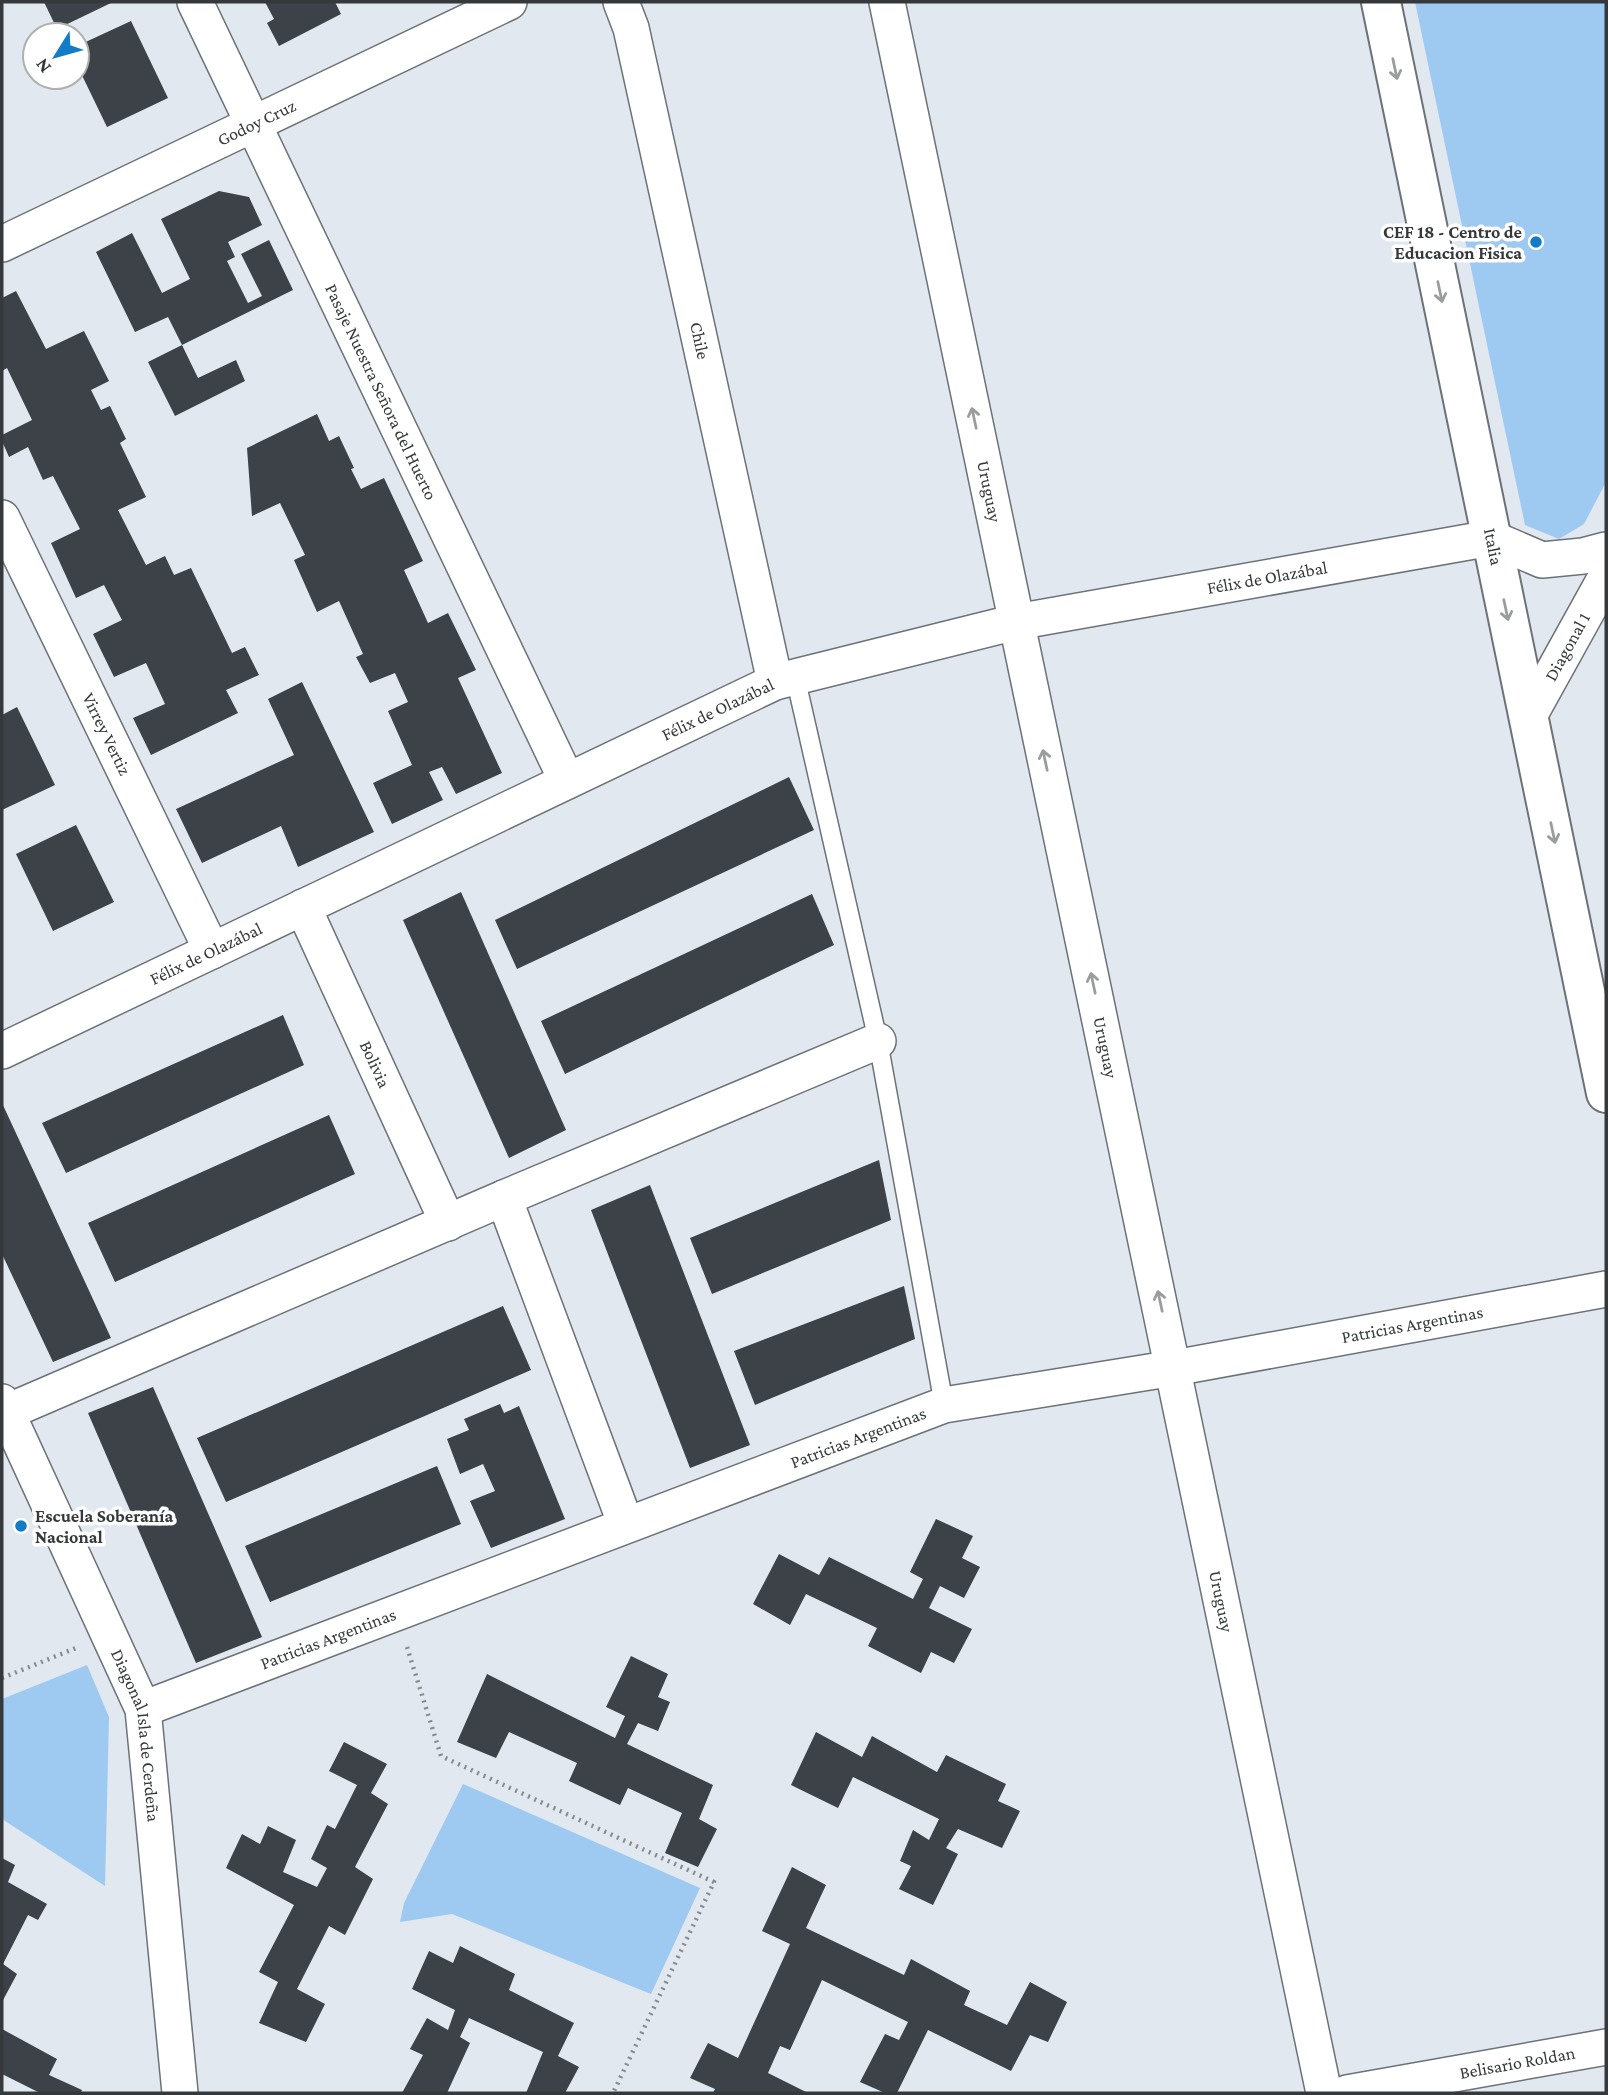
<svg xmlns="http://www.w3.org/2000/svg" width="1608" height="2095" viewBox="0 0 1608 2095" font-family="'Crimson Pro',serif">
<rect width="100%" height="100%" fill="#e1e8ef"/>
<!-- green -->
<g fill="#9ec9f1">
<polygon points="1415,2 1606,2 1606,482 1584,524 1559,539 1525,525"/>
<polygon points="87,1665 109,1717 105,1886 2,1819 2,1699"/>
<polygon points="463,1784 700,1888 651,1994 452,1914 400,1922 404,1903"/>
</g>
<!-- building -->
<g fill="#3c4247">
<polygon points="44,2 113,2 57,29"/>
<polygon points="265,2 335,2 341,14 279,46 267,23 274,19"/>
<polygon points="131,21 168,98 107,127 77,65 77,46"/>
<polygon points="219,191 249,197 262,225 228,242 235,257 227,261 248,303 262,296 241,254 269,240 293,290 182,345 168,317 135,332 96,252 132,233 162,293 190,279 161,219"/>
<polygon points="16,291 46,349 84,331 109,381 91,390 101,410 110,406 126,439 120,443 146,497 118,510 146,565 165,556 174,575 191,568 232,653 245,647 259,675 226,690 238,713 151,755 133,718 165,704 146,663 114,677 93,634 122,620 104,585 76,598 51,543 80,529 53,476 43,480 28,447 9,457 2,441 2,435 32,420 7,368 2,371 2,298"/>
<polygon points="182,345 198,378 236,360 245,381 175,416 148,362"/>
<polygon points="317,414 329,441 339,436 354,468 351,469 361,489 384,478 423,561 404,570 428,623 448,613 476,670 458,678 502,773 456,794 442,767 429,772 443,800 392,824 373,783 412,765 388,711 408,702 395,673 370,683 356,657 363,654 339,601 317,612 294,560 305,555 280,503 252,516 247,448"/>
<polygon points="302,682 374,832 298,867 281,826 202,863 176,809 294,755 268,699"/>
<polygon points="17,707 55,785 2,810 2,715"/>
<polygon points="789,777 814,830 517,969 495,920"/>
<polygon points="76,825 114,902 53,931 16,854"/>
<polygon points="461,892 566,1130 509,1158 403,920"/>
<polygon points="812,894 834,945 565,1074 541,1021"/>
<polygon points="283,1015 304,1065 66,1173 42,1123"/>
<polygon points="2,1103 111,1338 53,1362 2,1254"/>
<polygon points="329,1115 355,1174 115,1282 88,1223"/>
<polygon points="879,1160 891,1220 712,1294 690,1238"/>
<polygon points="650,1185 750,1445 690,1468 591,1210"/>
<polygon points="904,1286 915,1339 755,1405 734,1351"/>
<polygon points="503,1306 531,1370 226,1502 197,1438"/>
<polygon points="153,1387 262,1637 196,1663 88,1413"/>
<polygon points="500,1404 504,1413 519,1406 565,1519 491,1548 470,1501 495,1491 483,1464 460,1474 447,1439 469,1430 464,1419"/>
<polygon points="437,1466 461,1524 270,1602 245,1546"/>
<polygon points="936,1519 973,1536 962,1558 980,1567 964,1598 940,1586 929,1608 972,1629 954,1663 931,1652 921,1673 868,1646 877,1628 806,1594 790,1625 753,1604 779,1554 819,1575 829,1557 913,1599 923,1579 910,1572"/>
<polygon points="631,1656 668,1674 658,1697 670,1702 658,1731 638,1723 627,1744 713,1785 699,1819 717,1829 698,1867 665,1853 682,1813 628,1788 620,1805 569,1781 577,1763 509,1732 496,1758 457,1742 487,1674 615,1738 625,1716 606,1707"/>
<polygon points="816,1732 862,1757 872,1736 937,1772 946,1755 1006,1784 998,1801 1020,1811 1002,1848 958,1829 946,1848 958,1854 933,1905 899,1889 911,1866 900,1861 913,1830 929,1840 939,1819 853,1777 838,1808 791,1785"/>
<polygon points="344,1742 387,1764 371,1793 388,1804 355,1867 373,1879 345,1935 329,1926 297,1989 325,2004 306,2042 259,2023 278,1982 259,1972 294,1905 226,1868 242,1834 260,1844 268,1826 296,1840 283,1872 317,1887 327,1868 311,1859 327,1825 335,1829 357,1785 329,1771"/>
<polygon points="2,1858 15,1865 8,1882 47,1904 38,1920 28,1915 3,1964 17,1974 2,2002"/>
<polygon points="792,1867 826,1885 806,1928 904,1975 911,1959 970,1991 964,2005 1007,2025 1030,1982 1067,2002 1048,2042 1030,2035 1011,2071 928,2030 897,2093 885,2093 860,2082 885,2034 899,2040 908,2022 822,1980 790,2050 780,2046 768,2073 808,2093 713,2093 715,2089 690,2078 708,2043 738,2058 790,1944 762,1931"/>
<polygon points="460,1946 515,1974 509,1990 574,2023 558,2056 579,2067 565,2093 526,2093 543,2052 469,2018 460,2037 470,2043 447,2093 402,2093 423,2055 410,2049 427,2018 448,2030 455,2010 412,1989 429,1951 453,1963"/>
<polygon points="2,2029 57,2059 49,2075 82,2090 81,2093 40,2093 2,2074"/>
</g>
<g fill="none" stroke-linecap="round" stroke-linejoin="round">
<defs>
<polyline id="service" points="795,676 878,1041 944,1405"/>
<g id="minor">
<path id="s1" d="M195 2 567 781"/>
<path id="s2" d="M621 2 631 28 775 682"/>
<path id="s3" d="M887 2 1324 2093"/>
<path id="s4" d="M2 244 509 2"/>
<path id="s5" d="M2 518 212 951"/>
<path id="s6" d="M1529 716 1606 577"/>
<path id="s7" d="M303 907 448 1223"/>
<path id="s8" d="M2 1051 775 682 1016 622 1491 538 1542 560 1583 556 1606 550"/>
<polyline points="504,1198 878,1041"/>
<path id="s9" d="M2 1402 143 1709 180 2093"/>
<polyline points="7,1412 504,1198 626,1525"/>
<path id="s10" d="M143 1709 944 1405 1174 1368 1606 1289"/>
<path id="s11" d="M1347 2093 1606 2047"/>
</g>
<g id="tertiary">
<path id="s12" d="M1381 2 1606 1093"/>
</g>
</defs>
<!-- service casing -->
<use href="#service" stroke="#6c7278" stroke-width="21"/>
<!-- minor casing -->
<use href="#minor" stroke="#6c7278" stroke-width="38"/>
<!-- tertiary casing -->
<use href="#tertiary" stroke="#6c7278" stroke-width="42"/>
<!-- path -->
<g stroke="#868b8f" stroke-width="4.5" stroke-dasharray="2 5" stroke-linecap="butt">
<polyline points="407,1647 441,1756 714,1882 613,2093"/>
<polyline points="2,1678 76,1648"/>
</g>
<!-- service -->
<use href="#service" stroke="#fff" stroke-width="18"/>
<!-- minor -->
<use href="#minor" stroke="#fff" stroke-width="35"/>
<!-- tertiary -->
<use href="#tertiary" stroke="#fff" stroke-width="38"/>
</g>
<!-- one-way arrows -->
<defs><path id="oneway-shaft" d="M-6 0H5M1.5-3L5.5 0L1.5 3" fill="none" stroke-width="1.6" stroke-linecap="round" stroke-linejoin="round" transform="scale(1.75)"/></defs>
<g stroke="#9a9c9e">
<use href="#oneway-shaft" transform="translate(1395 69) rotate(78)"/>
<use href="#oneway-shaft" transform="translate(1440 292) rotate(78)"/>
<use href="#oneway-shaft" transform="translate(974 418) rotate(-102)"/>
<use href="#oneway-shaft" transform="translate(1506 610) rotate(78)"/>
<use href="#oneway-shaft" transform="translate(1045 760) rotate(-102)"/>
<use href="#oneway-shaft" transform="translate(1553 833) rotate(78)"/>
<use href="#oneway-shaft" transform="translate(1093 983) rotate(-102)"/>
<use href="#oneway-shaft" transform="translate(1160 1301) rotate(-102)"/>
</g>
<!-- markers -->
<g fill="#127cc7" stroke="#fff" stroke-width="2.5">
<circle cx="1536" cy="242" r="7"/>
<circle cx="21" cy="1526" r="7"/>
</g>
<g text-anchor="middle" dominant-baseline="central" stroke-width="7" stroke-linejoin="round" paint-order="stroke">
<!-- street labels -->
<g font-size="18" fill="#36393c" stroke="#fff">
<text stroke="none"><textPath href="#s4" startOffset="282">Godoy Cruz</textPath></text>
<text stroke="none"><textPath href="#s2" startOffset="348">Chile</textPath></text>
<text stroke="none"><textPath href="#s1" startOffset="432">Pasaje Nuestra Señora del Huerto</textPath></text>
<text stroke="none"><textPath href="#s3" startOffset="500">Uruguay</textPath></text>
<text stroke="none"><textPath href="#s12" startOffset="556">Italia</textPath></text>
<text stroke="none"><textPath href="#s8" startOffset="1360">Félix de Olazábal</textPath></text>
<text stroke="none"><textPath href="#s6" startOffset="79">Diagonal 1</textPath></text>
<text stroke="none"><textPath href="#s8" startOffset="793">Félix de Olazábal</textPath></text>
<text stroke="none"><textPath href="#s5" startOffset="240">Virrey Vertiz</textPath></text>
<text stroke="none"><textPath href="#s8" startOffset="226">Félix de Olazábal</textPath></text>
<text stroke="none"><textPath href="#s3" startOffset="1068">Uruguay</textPath></text>
<text stroke="none"><textPath href="#s7" startOffset="173">Bolivia</textPath></text>
<text stroke="none"><textPath href="#s10" startOffset="1332">Patricias Argentinas</textPath></text>
<text stroke="none"><textPath href="#s10" startOffset="765">Patricias Argentinas</textPath></text>
<text stroke="none"><textPath href="#s3" startOffset="1634">Uruguay</textPath></text>
<text stroke="none"><textPath href="#s10" startOffset="198">Patricias Argentinas</textPath></text>
<text stroke="none"><textPath href="#s9" startOffset="362">Diagonal Isla de Cerdeña</textPath></text>
<text stroke="none"><textPath href="#s11" startOffset="173">Belisario Roldan</textPath></text>
</g>
<!-- poi labels -->
<g font-size="18" font-weight="bold" fill="#36393c" stroke="#fff" text-anchor="end">
<text x="1522" y="232">CEF 18 - Centro de<tspan x="1522" dy="21">Educacion Fisica</tspan></text>
<text x="35" y="1516" text-anchor="start">Escuela Soberanía<tspan x="35" dy="21">Nacional</tspan></text>
</g>
</g>
<!-- border -->
<rect width="1608" height="2095" fill="none" stroke="#36393c" stroke-width="7"/>
<!-- north arrow -->
<g transform="translate(56 56) rotate(233)"><circle r="33" fill="#ffffff" stroke="#afb0b1" stroke-width="2"/>
<path d="M0-5L12 26L0 18L-12 26Z" fill="#127cc7"/>
<text y="-10" font-size="19" font-weight="bold" text-anchor="middle" fill="#36393c">N</text>
</g>
</svg>
